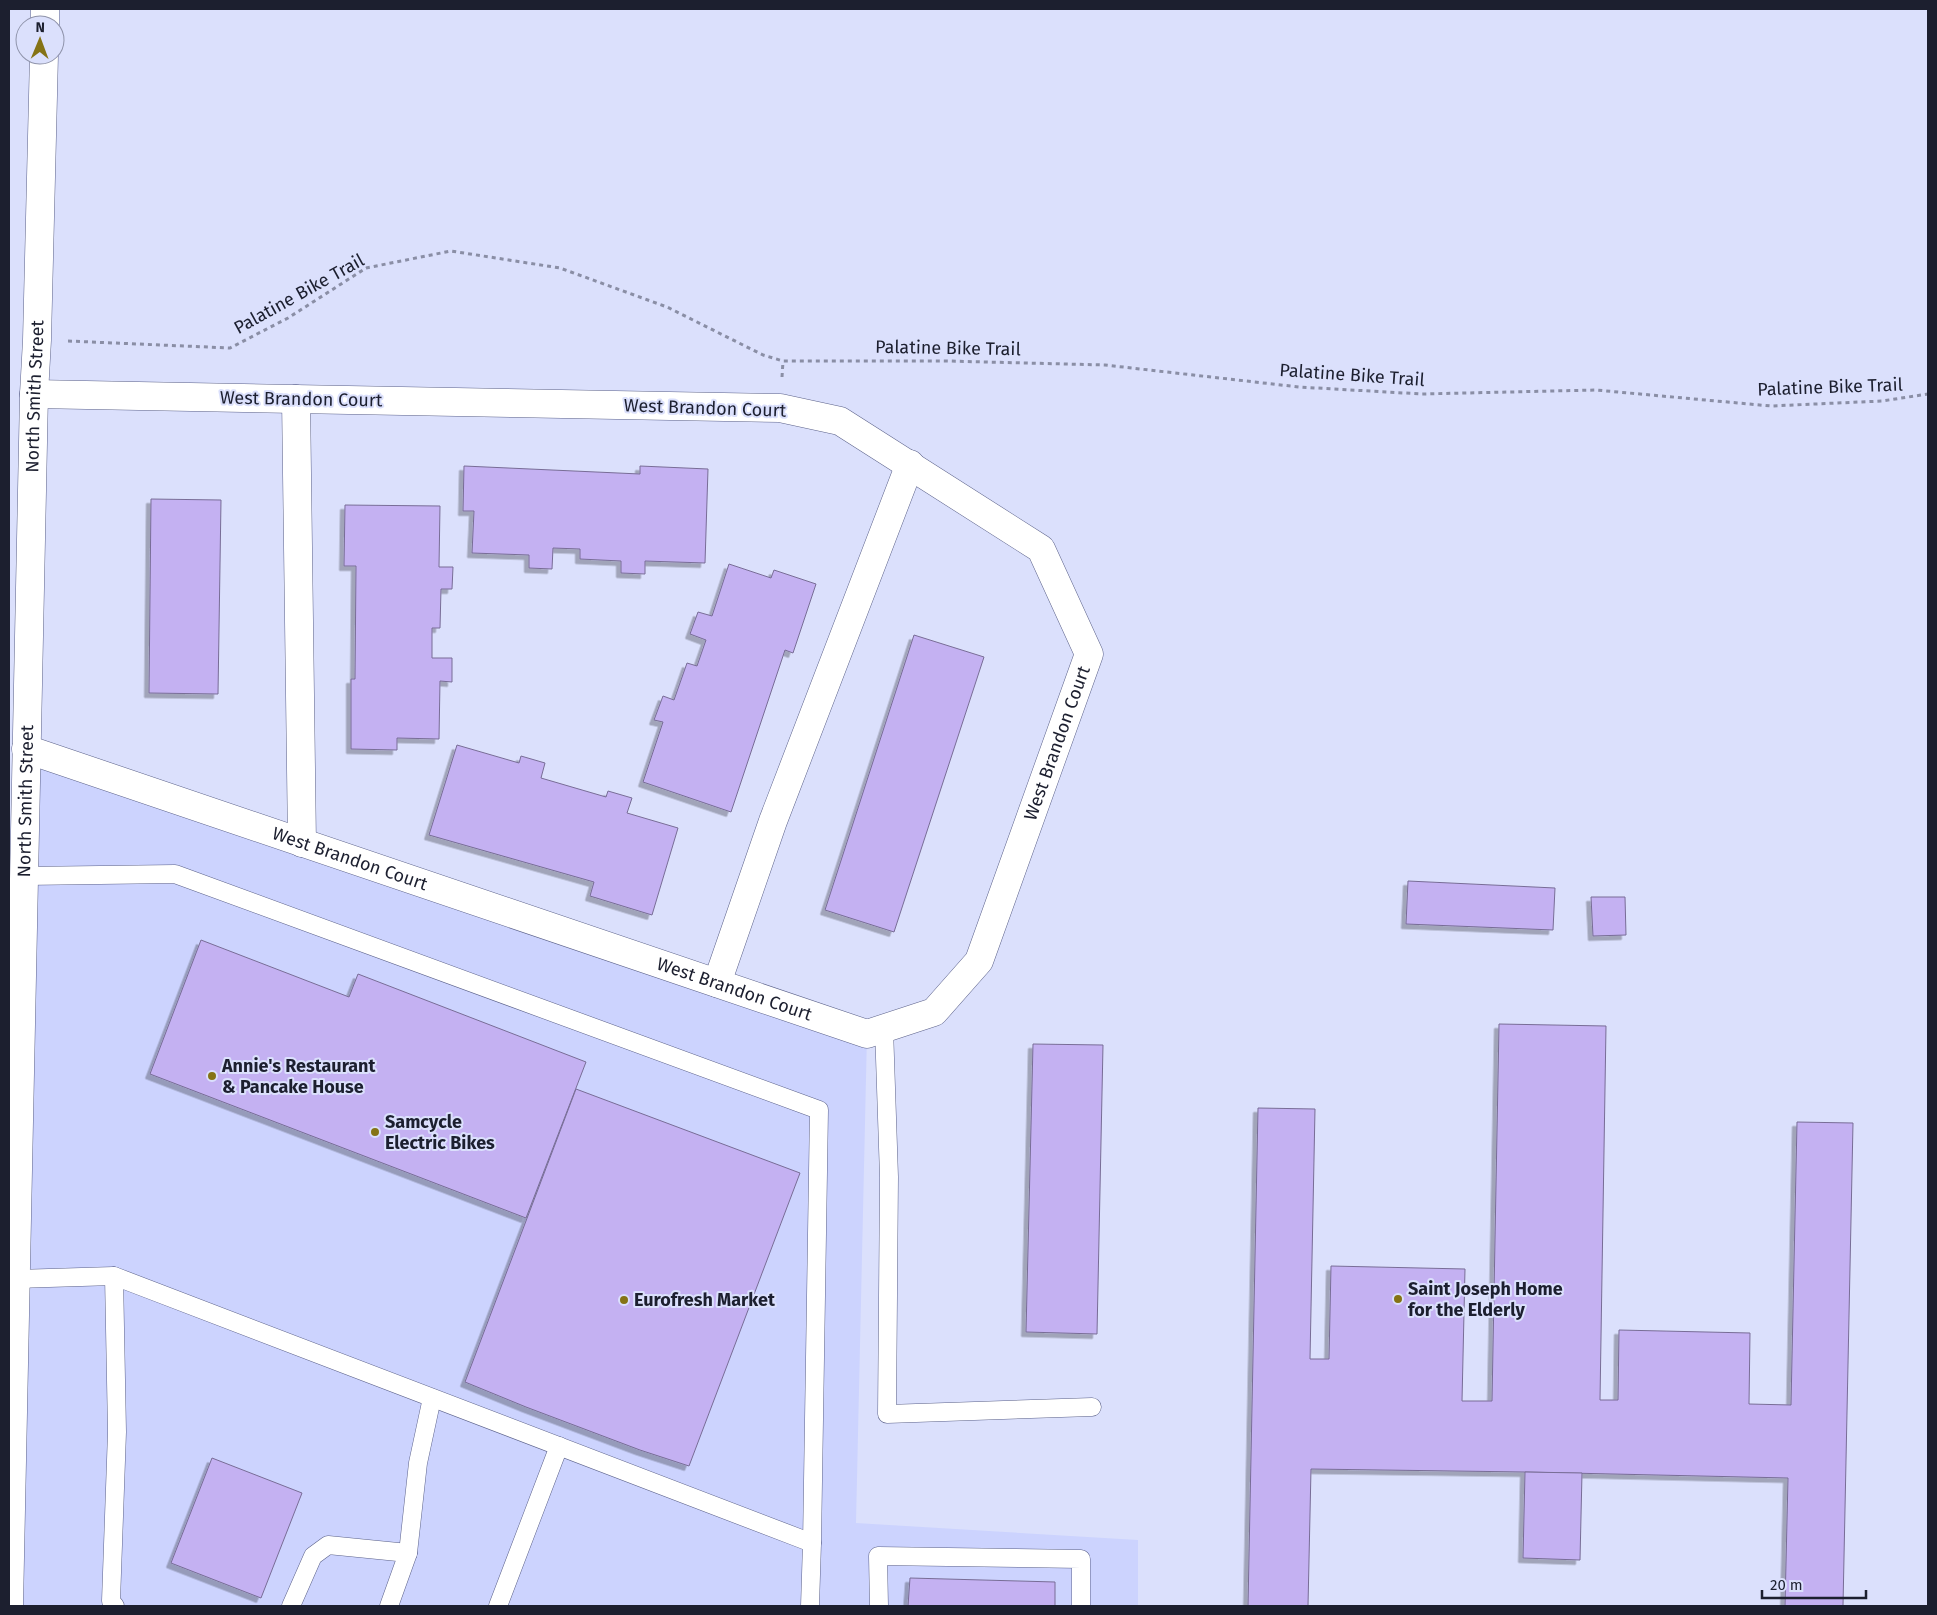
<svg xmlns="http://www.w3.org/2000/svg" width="1937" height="1615" viewBox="0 0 1937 1615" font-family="'Fira Sans',sans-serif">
<defs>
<filter id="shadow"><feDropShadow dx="-4.5" dy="4.5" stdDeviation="0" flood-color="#0004"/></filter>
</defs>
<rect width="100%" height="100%" fill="#dbe0fc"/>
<!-- built -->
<polygon fill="#ccd3fe" points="26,749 867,1034 856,1523 1138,1540 1138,1606 9,1606"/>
<!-- building -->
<g fill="#c4b1f2" stroke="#786d96" filter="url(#shadow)">
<polygon points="464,466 640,474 640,466 708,469 705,563 645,561 645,574 621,573 621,561 580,559 580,549 553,548 552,569 529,568 529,555 472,553 474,511 463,511"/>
<polygon points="151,499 221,500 218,694 149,693"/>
<polygon points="345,505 440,506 439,567 453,567 452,589 441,589 440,628 432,628 432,658 452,658 452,682 440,681 439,739 397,738 397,750 351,749 351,679 355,679 356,566 344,566"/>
<polygon points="729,564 771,578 774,570 816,584 793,653 785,650 731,812 643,782 663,722 654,720 663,696 674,700 687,663 697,666 706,640 690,634 698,612 712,616"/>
<polygon points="914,635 984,657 894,932 825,910"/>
<polygon points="457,745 519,763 521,756 545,763 541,778 606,797 608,791 632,798 627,813 678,828 652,915 590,896 594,882 429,835"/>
<polygon points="1408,881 1555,888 1553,930 1406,924"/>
<polygon points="1591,897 1625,897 1626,935 1593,936"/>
<polygon points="201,940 349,997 358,974 586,1062 526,1218 150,1074"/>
<polygon points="1499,1024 1606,1026 1600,1400 1618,1400 1619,1330 1750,1333 1749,1404 1791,1405 1797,1122 1853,1123 1843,1606 1785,1606 1788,1478 1525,1472 1311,1469 1308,1606 1248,1606 1258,1108 1315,1109 1310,1359 1329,1359 1331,1266 1465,1269 1462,1401 1492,1401"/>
<polygon points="1033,1044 1103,1045 1097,1334 1026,1332"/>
<polygon points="576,1089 800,1173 689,1466 640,1450 526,1407 465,1382"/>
<polygon points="212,1458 302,1493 261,1598 171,1563"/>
<polygon points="1525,1472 1582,1473 1580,1560 1523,1558"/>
<polygon points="910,1578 1055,1582 1055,1606 908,1606"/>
</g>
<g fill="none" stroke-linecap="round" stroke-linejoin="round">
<defs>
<g id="service">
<polyline points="24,876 175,874 819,1110 812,1543"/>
<polyline points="884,1028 889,1177 887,1414 1092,1407"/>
<polyline points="114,1276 117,1432 111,1601 115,1606"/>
<polyline points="16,1279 114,1276 812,1543 810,1606"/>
<polyline points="291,1606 313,1556 328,1545 408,1553"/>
<polyline points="389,1606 408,1553 418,1463 432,1398"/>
<polyline points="498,1606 559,1446"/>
<polyline points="879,1606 878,1556 1081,1559 1081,1606"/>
</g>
<g id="minor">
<polyline points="296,399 302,843"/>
<path id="s1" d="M26 749 867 1034 934 1012 979 961 1089 654 1041 549 840 421 780 408 34 394"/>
<polyline points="717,983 773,821 910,464"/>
</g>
<g id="tertiary">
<polyline points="45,25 45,9"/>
<path id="s2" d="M9 1606 34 394 37 340 44 55"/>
</g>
</defs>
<!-- service casing -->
<use href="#service" stroke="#5c628a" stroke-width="19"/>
<!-- minor casing -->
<use href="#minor" stroke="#5c628a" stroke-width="29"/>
<!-- tertiary casing -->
<use href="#tertiary" stroke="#5c628a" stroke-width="29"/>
<!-- path -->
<g stroke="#8a8ea5" stroke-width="3" stroke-dasharray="4 4" stroke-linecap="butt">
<polyline points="68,341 230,348 288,318 366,268 451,251 560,268 667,307 763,355 783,361 947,361 1105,365 1299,387 1422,394 1596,390 1771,406 1882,401 1928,394"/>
<polyline points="782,377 783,361"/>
</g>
<!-- service -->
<use href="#service" stroke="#fff" stroke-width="18"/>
<!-- minor -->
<use href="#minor" stroke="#fff" stroke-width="28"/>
<!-- tertiary -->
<use href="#tertiary" stroke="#fff" stroke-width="28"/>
</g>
<!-- markers -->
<g fill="#857315" stroke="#dbe0fc" stroke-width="2">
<circle cx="212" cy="1076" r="5"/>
<circle cx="375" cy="1132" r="5"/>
<circle cx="1398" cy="1299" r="5"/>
<circle cx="624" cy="1300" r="5"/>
</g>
<g text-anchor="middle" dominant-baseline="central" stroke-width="4" stroke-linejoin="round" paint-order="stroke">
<!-- street labels -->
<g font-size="18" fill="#1c1f2f" stroke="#dbe0fc">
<text transform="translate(299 294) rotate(-29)">Palatine Bike Trail</text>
<text transform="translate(948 348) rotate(1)">Palatine Bike Trail</text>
<text transform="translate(1352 375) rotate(4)">Palatine Bike Trail</text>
<text transform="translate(1830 387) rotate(-2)">Palatine Bike Trail</text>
<text stroke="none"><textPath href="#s2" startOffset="1210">North Smith Street</textPath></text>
<text transform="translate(301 399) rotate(1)">West Brandon Court</text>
<text transform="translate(705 408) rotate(2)">West Brandon Court</text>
<text stroke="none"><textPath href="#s1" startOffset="1258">West Brandon Court</textPath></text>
<text stroke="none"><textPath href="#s2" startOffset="805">North Smith Street</textPath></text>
<text stroke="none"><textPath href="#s1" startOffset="342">West Brandon Court</textPath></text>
<text stroke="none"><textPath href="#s1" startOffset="748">West Brandon Court</textPath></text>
</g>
<!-- poi labels -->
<g font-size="18" font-weight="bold" fill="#1c1f2f" stroke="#dbe0fc" text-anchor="start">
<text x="222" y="1066">Annie's Restaurant<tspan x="222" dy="21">&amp; Pancake House</tspan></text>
<text x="385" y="1122">Samcycle<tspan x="385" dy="21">Electric Bikes</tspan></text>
<text x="1408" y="1289">Saint Joseph Home<tspan x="1408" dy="21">for the Elderly</tspan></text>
<text x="634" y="1300">Eurofresh Market</text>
</g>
</g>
<!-- border -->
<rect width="1937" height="1615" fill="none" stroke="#1c1f2f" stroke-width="20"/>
<!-- north arrow -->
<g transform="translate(40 40) rotate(1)"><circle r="24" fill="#dbe0fc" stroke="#8f93aa"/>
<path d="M0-4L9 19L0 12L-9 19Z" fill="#857315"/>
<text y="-8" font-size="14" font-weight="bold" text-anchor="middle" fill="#1c1f2f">N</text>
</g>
<!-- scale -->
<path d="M1762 1590v8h104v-8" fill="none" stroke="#1c1f2f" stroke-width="2.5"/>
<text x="1770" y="1590" font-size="15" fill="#1c1f2f" stroke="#dbe0fc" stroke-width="4" paint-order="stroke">20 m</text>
</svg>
